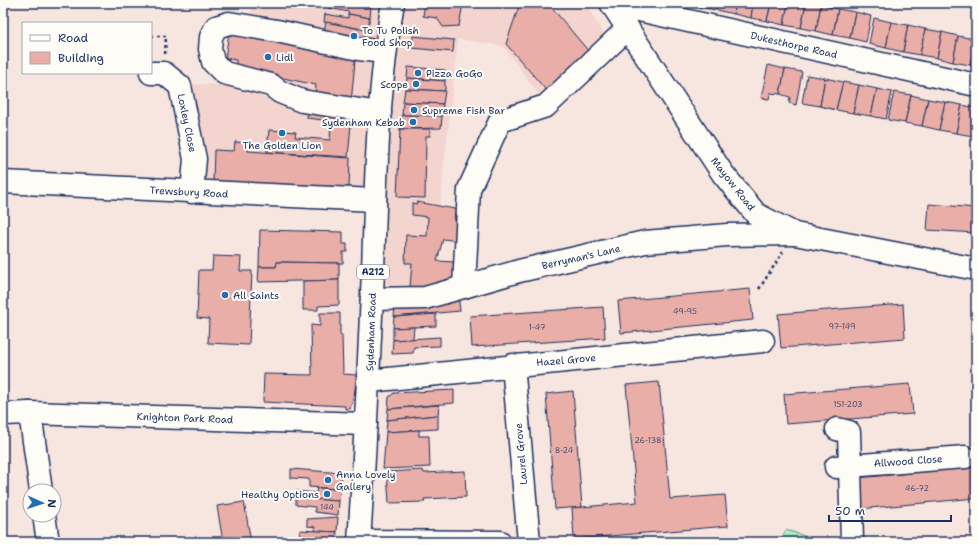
<svg xmlns="http://www.w3.org/2000/svg" width="979" height="545" viewBox="0 0 979 545" font-family="'Shantell Sans',sans-serif">
<rect width="100%" height="100%" fill="#f7e5df"/>
<filter id="ink" filterUnits="userSpaceOnUse"><feTurbulence type="fractalNoise" baseFrequency=".025" numOctaves="2"/><feDisplacementMap in="SourceGraphic" scale="8" xChannelSelector="R" yChannelSelector="G"/><feConvolveMatrix kernelMatrix="1 2 1 2 8 2 1 2 1" color-interpolation-filters="sRGB"/></filter>
<g filter="url(#ink)">
<!-- built -->
<polygon fill="#f3d4ce" points="253,3 585,3 609,43 544,101 503,46 458,39 430,292 377,294 379,194 208,186 186,84 220,85 225,74 233,25 247,27"/>
<!-- green -->
<polygon fill="#abefba" stroke="#638f8c" points="786,530 820,541 820,542 779,542"/>
<!-- building -->
<g fill="#e9aea7" stroke="#1b2f5e">
<polygon points="329,3 354,3 371,6 370,18 348,14 349,12 328,8"/>
<polygon points="425,3 463,3 459,26 443,27 437,18 423,16"/>
<polygon points="520,3 548,3 590,53 546,90 506,44"/>
<polygon points="699,3 718,3 716,10 698,7"/>
<polygon points="718,3 736,3 734,14 716,10"/>
<polygon points="736,3 753,3 751,18 734,14"/>
<polygon points="753,3 771,3 767,21 751,18"/>
<polygon points="771,3 788,3 784,25 767,21"/>
<polygon points="788,3 806,3 801,28 784,25"/>
<polygon points="806,3 821,5 816,31 801,28"/>
<polygon points="821,5 838,9 833,35 816,31"/>
<polygon points="838,9 855,12 850,38 833,35"/>
<polygon points="855,12 871,16 866,42 850,38"/>
<polygon points="325,14 348,18 348,14 370,18 367,30 324,22"/>
<polygon points="874,18 891,22 886,48 869,44"/>
<polygon points="326,22 365,30 363,44 323,36"/>
<polygon points="891,22 908,25 903,52 886,48"/>
<polygon points="908,25 925,29 920,55 903,52"/>
<polygon points="925,29 942,32 937,58 920,55"/>
<polygon points="942,32 958,36 953,62 937,58"/>
<polygon points="229,33 356,51 351,103 315,96 316,85 236,68 236,60 225,58"/>
<polygon points="413,36 454,40 453,52 412,48"/>
<polygon points="958,36 975,39 970,65 953,62"/>
<polygon points="975,39 976,39 976,67 970,65"/>
<polygon points="768,65 785,69 780,94 770,93 769,99 761,98"/>
<polygon points="408,67 445,70 445,81 407,78"/>
<polygon points="785,69 802,72 796,105 789,103 790,97 780,94"/>
<polygon points="807,75 825,78 820,106 802,103"/>
<polygon points="407,78 445,81 445,91 405,89"/>
<polygon points="825,78 843,82 836,110 820,106"/>
<polygon points="843,82 859,85 853,113 836,110"/>
<polygon points="859,85 877,89 871,116 853,113"/>
<polygon points="405,89 445,91 443,104 403,102"/>
<polygon points="877,89 892,92 886,119 871,116"/>
<polygon points="894,92 911,95 905,123 888,120"/>
<polygon points="911,95 928,99 922,126 905,123"/>
<polygon points="928,99 945,102 939,130 922,126"/>
<polygon points="403,102 443,104 442,116 402,115"/>
<polygon points="945,102 962,105 956,133 939,130"/>
<polygon points="962,105 976,108 976,120 973,136 956,133"/>
<polygon points="308,109 352,113 348,157 267,152 269,130 296,132 295,137 330,140 331,121 307,118"/>
<polygon points="402,115 442,116 441,128 400,129"/>
<polygon points="400,129 430,129 430,136 426,136 425,198 397,197"/>
<polygon points="235,142 248,143 248,151 350,158 349,189 213,182 214,150 234,151"/>
<polygon points="417,202 455,209 454,221 461,223 458,241 443,239 437,261 455,262 453,288 410,287 412,263 405,263 406,235 427,236 428,217 412,215 412,203 417,204"/>
<polygon points="929,204 976,208 976,233 927,230"/>
<polygon points="260,230 343,232 343,244 347,244 347,252 343,252 343,263 277,262 276,267 259,267"/>
<polygon points="213,256 241,257 240,271 252,271 249,345 208,343 209,319 197,318 199,270 212,270"/>
<polygon points="277,262 339,263 339,280 258,282 259,267 276,267"/>
<polygon points="339,280 339,305 318,306 318,310 303,310 303,281"/>
<polygon points="750,289 753,320 621,333 618,301"/>
<polygon points="458,294 460,311 394,317 395,307"/>
<polygon points="903,304 905,338 781,348 778,314"/>
<polygon points="603,307 605,338 472,347 470,316"/>
<polygon points="320,313 340,313 340,335 342,335 343,374 357,375 354,396 350,409 345,409 345,406 263,402 264,374 312,375 311,325 320,326"/>
<polygon points="436,314 436,326 393,328 394,317"/>
<polygon points="414,327 413,339 393,340 393,328"/>
<polygon points="440,337 440,346 414,347 413,353 392,354 393,340"/>
<polygon points="659,382 670,499 725,495 728,526 574,539 572,508 637,502 626,385"/>
<polygon points="910,384 913,414 786,424 784,394"/>
<polygon points="454,390 454,403 388,409 389,397 394,393"/>
<polygon points="573,391 582,507 555,509 546,394"/>
<polygon points="439,405 438,415 387,420 388,409"/>
<polygon points="438,415 438,429 386,432 387,420"/>
<polygon points="419,430 419,436 429,436 430,467 383,469 386,432"/>
<polygon points="976,467 976,498 859,509 856,478"/>
<polygon points="291,469 342,473 340,489 309,487 309,479 291,478"/>
<polygon points="423,470 424,473 465,471 466,497 424,499 425,502 389,503 387,472"/>
<polygon points="317,488 340,489 339,501 296,498 296,491 316,493"/>
<polygon points="296,498 339,501 338,515 315,512 315,507 296,505"/>
<polygon points="244,502 251,542 223,542 217,506"/>
<polygon points="338,517 337,532 315,531 315,527 307,526 307,519"/>
<polygon points="300,530 337,532 336,542 299,541"/>
</g>
<g fill="none" stroke-linecap="round" stroke-linejoin="round">
<defs>
<g id="minor">
<polyline points="611,3 723,174 756,214 795,234 976,269"/>
<polyline points="612,4 976,85"/>
<polyline points="151,73 164,73 180,86 195,159 192,192"/>
<polyline points="380,113 302,101 280,92 271,85 224,73 213,62 210,49 211,37 216,27 229,23 277,31 359,49 384,52"/>
<polyline points="3,182 375,200"/>
<polyline points="464,287 469,189 500,121 546,106 628,28"/>
<polyline points="372,299 425,298 519,271 645,242 727,235 793,234"/>
<polyline points="513,365 529,542"/>
<polyline points="369,381 763,341"/>
<polyline points="30,413 41,491"/>
<polyline points="3,414 30,413 366,424"/>
<polyline points="837,429 849,432 852,542"/>
<polyline points="836,467 965,457"/>
<polyline points="44,515 48,542"/>
<polyline points="359,541 500,542"/>
</g>
<path id="major" d="M359 542C365 452 369 361 373 271 376 181 377 91 393 3"/>
</defs>
<!-- minor casing -->
<use href="#minor" stroke="#1b2f5e" stroke-width="25"/>
<!-- major casing -->
<use href="#major" stroke="#1b2f5e" stroke-width="25"/>
<!-- path -->
<g stroke="#1b2f5e" stroke-width="2.5" stroke-dasharray="3 3" stroke-linecap="butt">
<polyline points="151,36 166,36 165,55"/>
<polyline points="759,289 783,252"/>
</g>
<!-- minor -->
<use href="#minor" stroke="#fdfcf7" stroke-width="22"/>
<!-- major -->
<use href="#major" stroke="#fdfcf7" stroke-width="22"/>
</g>
</g>
<!-- markers -->
<g fill="#1f6fb2" stroke="#fdfcf7" stroke-width="1.5">
<circle cx="354" cy="36" r="4"/>
<circle cx="268" cy="57" r="4"/>
<circle cx="418" cy="73" r="4"/>
<circle cx="416" cy="84" r="4"/>
<circle cx="414" cy="110" r="4"/>
<circle cx="413" cy="122" r="4"/>
<circle cx="282" cy="133" r="4"/>
<circle cx="225" cy="295" r="4"/>
<circle cx="328" cy="480" r="4"/>
<circle cx="327" cy="494" r="4"/>
</g>
<g text-anchor="middle" dominant-baseline="central" stroke-width="4" stroke-linejoin="round" paint-order="stroke">
<!-- number labels -->
<g font-size="8" fill="#4e4f70">
<text x="685" y="311">49-95</text>
<text x="842" y="326">97-149</text>
<text x="537" y="327">1-47</text>
<text x="848" y="404">151-203</text>
<text x="648" y="440">26-138</text>
<text x="564" y="450">8-24</text>
<text x="917" y="488">46-72</text>
<text x="327" y="507">144</text>
</g>
<!-- shield labels -->
<rect fill="#fdfcf7" stroke="#5f6c8c" stroke-width="1" x="357" y="265" width="32" height="14" rx="3"/>
<g font-size="9" font-weight="bold" fill="#1b2f5e">
<text x="373" y="272">A212</text>
</g>
<!-- poi labels -->
<g font-size="10" fill="#1b2f5e" stroke="#fdfcf7" text-anchor="start">
<text x="362" y="30">To Tu Polish<tspan x="362" dy="12">Food Shop</tspan></text>
<text x="276" y="57">Lidl</text>
<text x="426" y="73">Pizza GoGo</text>
<text x="408" y="84" text-anchor="end">Scope</text>
<text x="422" y="110">Supreme Fish Bar</text>
<text x="405" y="122" text-anchor="end">Sydenham Kebab</text>
<text x="282" y="145" text-anchor="middle">The Golden Lion</text>
<text x="233" y="295">All Saints</text>
<text x="336" y="474">Anna Lovely<tspan x="336" dy="12">Gallery</tspan></text>
<text x="319" y="494" text-anchor="end">Healthy Options</text>
</g>
<!-- street labels -->
<g font-size="10" fill="#1b2f5e" stroke="#fdfcf7">
<text transform="translate(794 45) rotate(13)">Dukesthorpe Road</text>
<text transform="translate(187 123) rotate(78)">Loxley Close</text>
<text transform="translate(733 184) rotate(52)">Mayow Road</text>
<text transform="translate(189 192) rotate(3)">Trewsbury Road</text>
<text transform="translate(581 257) rotate(-13)">Berryman's Lane</text>
<text transform="translate(371 332) rotate(-88)">Sydenham Road</text>
<text transform="translate(566 360) rotate(-5)">Hazel Grove</text>
<text transform="translate(185 418) rotate(2)">Knighton Park Road</text>
<text transform="translate(521 454) rotate(-95)">Laurel Grove</text>
<text transform="translate(908 461) rotate(-4)">Allwood Close</text>
</g>
</g>
<!-- margin -->
<rect width="979" height="545" fill="none" stroke="#fdfcf7" stroke-width="16"/>
<rect x="8" y="8" width="963" height="529" fill="none" stroke="#1b2f5e" stroke-width="1.5" filter="url(#ink)"/>
<!-- legend -->
<rect x="22" y="22" width="130" height="52" fill="#fdfcf7" stroke="#a3aaba"/>
<rect x="30" y="35" width="20" height="6" fill="#fdfcf7" stroke="#a3aaba"/>
<text x="58" y="42" font-size="12" fill="#1b2f5e">Road</text>
<rect x="30" y="52" width="20" height="12" fill="#e9aea7" stroke="#a3aaba"/>
<text x="58" y="62" font-size="12" fill="#1b2f5e">Building</text>
<!-- north arrow -->
<g transform="translate(42 503) rotate(93)"><circle r="19" fill="#fdfcf7" stroke="#a3aaba"/>
<path d="M0-3L7 15L0 10L-7 15Z" fill="#1f6fb2"/>
<text y="-6" font-size="11" font-weight="bold" text-anchor="middle" fill="#1b2f5e">N</text>
</g>
<!-- scale -->
<path d="M829 515v6h122v-6" fill="none" stroke="#1b2f5e" stroke-width="2"/>
<text x="835" y="515" font-size="12" fill="#1b2f5e" stroke="#fdfcf7" stroke-width="3" paint-order="stroke">50 m</text>
</svg>
